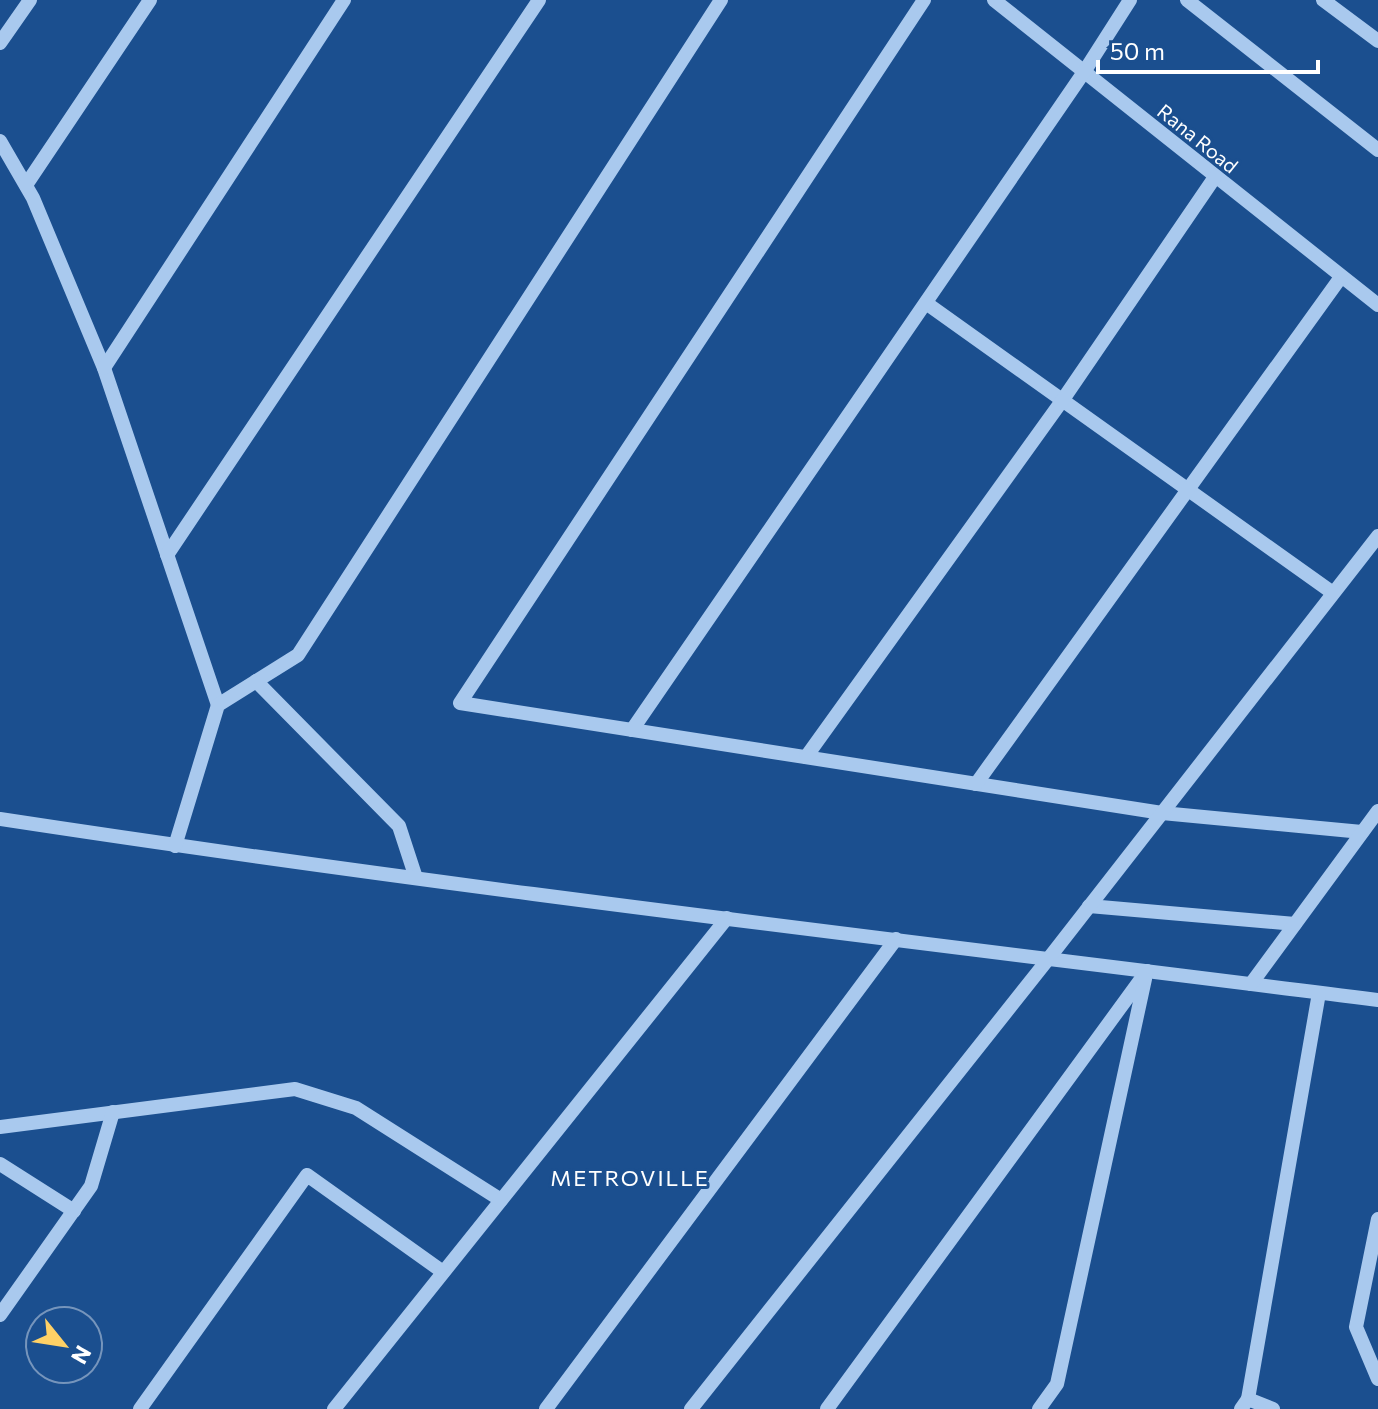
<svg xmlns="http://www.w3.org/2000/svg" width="1378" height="1409" viewBox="0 0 1378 1409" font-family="Commissioner,sans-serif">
<rect width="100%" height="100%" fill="#1b4f8f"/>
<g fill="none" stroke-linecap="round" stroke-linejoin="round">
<!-- minor -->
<g stroke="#a9c9ee" stroke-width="14">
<polyline points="924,0 460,703 1162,813 1362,832"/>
<polyline points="994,0 1378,305"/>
<polyline points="1187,0 1378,150"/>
<polyline points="1323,0 1378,41"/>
<polyline points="0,43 30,0"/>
<polyline points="0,141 33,198 104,368 218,705"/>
<polyline points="26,185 150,0"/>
<polyline points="926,303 1333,593"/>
<polyline points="104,368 344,0"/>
<polyline points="167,555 539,0"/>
<polyline points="256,681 399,826 416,878"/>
<polyline points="632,730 1084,72 1130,0"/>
<polyline points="806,757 1064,398 1215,177"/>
<polyline points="976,784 1341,277"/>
<path d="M0 819C458 889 918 942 1378 1000"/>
<polyline points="175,846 218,705 298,655 721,0"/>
<polyline points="1089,906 1295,924"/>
<polyline points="1251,984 1378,811"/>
<polyline points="0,1127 295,1089 356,1108 501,1200"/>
<polyline points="0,1164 74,1211"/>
<polyline points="1378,1219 1356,1327 1378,1379"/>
<polyline points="0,1315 91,1186 113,1112"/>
<polyline points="1248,1399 1319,993"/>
<polyline points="140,1409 307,1175 443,1272"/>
<polyline points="334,1409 727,918"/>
<polyline points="546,1409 896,939"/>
<polyline points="691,1409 1049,958 1378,536"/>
<polyline points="827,1409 1147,971"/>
<polyline points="1039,1409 1057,1384 1145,979"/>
<polyline points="1241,1409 1248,1399 1273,1409"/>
</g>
</g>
<g text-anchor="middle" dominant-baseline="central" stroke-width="6" stroke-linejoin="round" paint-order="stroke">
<!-- street labels -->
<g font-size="20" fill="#fff" stroke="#1b4f8f">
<text transform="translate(1198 138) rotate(39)">Rana Road</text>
</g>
<!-- neighbourhood labels -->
<g font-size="22" letter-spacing="2" fill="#fff" stroke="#1b4f8f">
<text x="630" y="1177">METROVILLE</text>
</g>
</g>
<!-- north arrow -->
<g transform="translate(64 1345) rotate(120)"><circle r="38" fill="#1b4f8f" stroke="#7695bc" stroke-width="2"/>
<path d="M0-6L14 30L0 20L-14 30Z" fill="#ffd166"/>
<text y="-12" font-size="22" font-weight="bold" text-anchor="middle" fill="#ffffff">N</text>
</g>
<!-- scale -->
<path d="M1098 60v12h220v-12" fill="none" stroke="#ffffff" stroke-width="4"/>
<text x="1110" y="60" font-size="24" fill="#ffffff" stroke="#1b4f8f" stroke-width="6" paint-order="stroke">50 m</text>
</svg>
